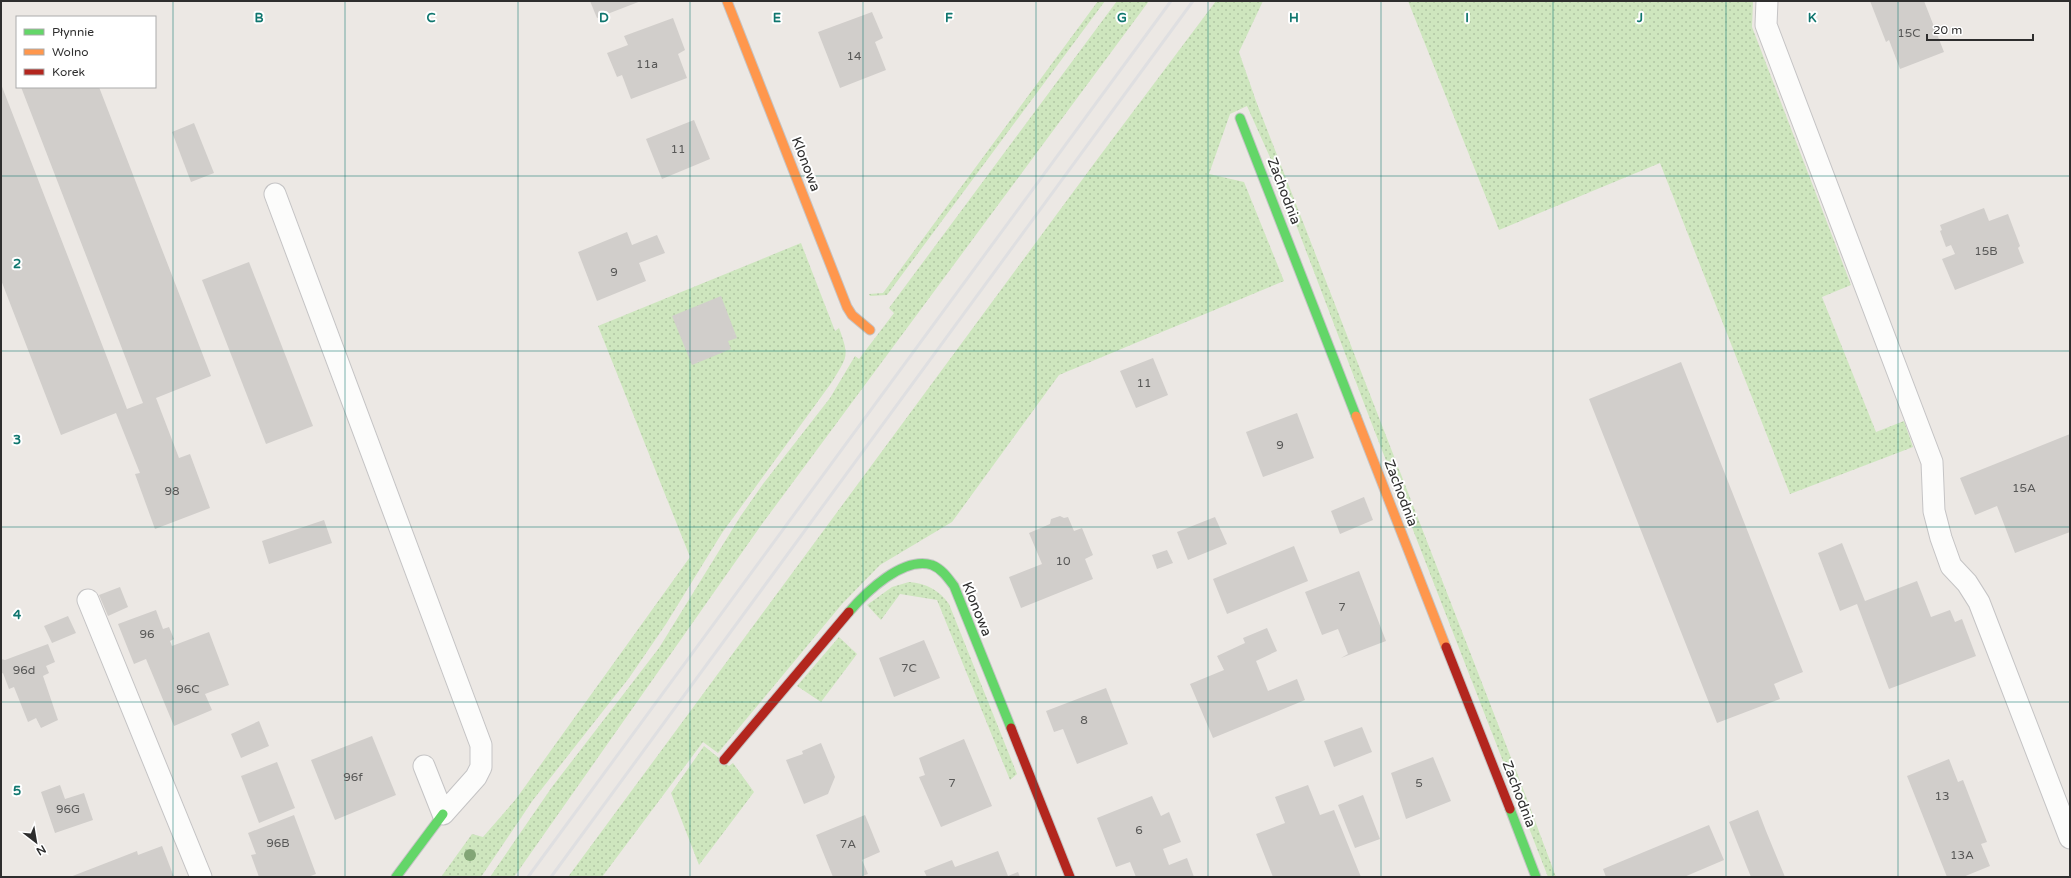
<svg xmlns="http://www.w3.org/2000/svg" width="2071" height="878" viewBox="0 0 2071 878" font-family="'Varela Round',sans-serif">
<defs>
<pattern id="grass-dots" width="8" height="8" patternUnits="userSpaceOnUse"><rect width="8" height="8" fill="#cee6be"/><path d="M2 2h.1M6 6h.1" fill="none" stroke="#b1c6a4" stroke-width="1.8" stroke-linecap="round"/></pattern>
</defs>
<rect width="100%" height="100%" fill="#ece8e4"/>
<!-- grass -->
<g fill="url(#grass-dots)">
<polygon points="1098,1 1105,1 887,295 870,296 869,294 883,293"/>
<polygon points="1117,1 1149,1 762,524 514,877 490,877 552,787 659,648 740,517 763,484 830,398 855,356 859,359 894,313 889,308"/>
<polygon points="1216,1 1263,1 1239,52 1256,101 1522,786 1556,877 1548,877 1373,427 1273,164 1247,106 1230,114 1209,174 1244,182 1284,281 1059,375 952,522 880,565 842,604 718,753 703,742 602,877 568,877 1096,161"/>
<polygon points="1408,1 1753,1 1752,27 1851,285 1822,297 1876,432 1904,421 1913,447 1790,494 1660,163 1499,230"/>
<path d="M801 243 835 331 839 328C850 358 847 356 832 382L722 533 666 624 629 678 533 800 481 877H441L472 834 483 837 516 799 690 557 598 326Z"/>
<path d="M909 582C926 583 939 590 949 604L1017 774 1010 780 937 600 900 594 881 620 867 605 892 587Z"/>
<polygon points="839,637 857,654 821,702 797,686"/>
<polygon points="704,746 729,766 733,763 754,792 699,865 671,793"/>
</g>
<!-- building -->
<g fill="#d1cecb">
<polygon points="590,1 641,1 597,18"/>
<polygon points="1870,1 1924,1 1944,52 1900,69 1889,40 1886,42"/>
<polygon points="872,12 883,38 875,42 886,70 840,88 818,32"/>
<polygon points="673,18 685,50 678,54 687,78 631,99 622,75 617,77 607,53 628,45 624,36"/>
<polygon points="1,84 127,409 143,403 21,87 99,87 211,376 156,398 179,458 190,454 210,508 155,529 135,474 140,473 116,413 61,435 1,280"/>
<polygon points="694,120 710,159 662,179 646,139"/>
<polygon points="194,123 214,173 191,182 172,132"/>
<polygon points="1984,208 1989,221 2008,214 2020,246 2018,248 2024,263 1955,290 1942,259 1955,254 1951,245 1946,247 1940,231 1942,230 1940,225"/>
<polygon points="627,232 632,245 657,235 665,253 639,263 646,281 597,301 578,252"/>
<polygon points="249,262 313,426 266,444 202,280"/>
<polygon points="721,296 737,338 728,341 731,349 692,365 672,316"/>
<polygon points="1153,358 1168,395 1136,408 1120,371"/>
<polygon points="1681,362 1803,672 1774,684 1780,699 1717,723 1589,399"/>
<polygon points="1297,413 1314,458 1263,477 1246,432"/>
<polygon points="2070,434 2070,532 2015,553 1997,506 1975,515 1960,478"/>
<polygon points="1364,497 1373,520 1340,534 1331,511"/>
<polygon points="1060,516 1064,518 1068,517 1074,531 1082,528 1093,555 1085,559 1093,579 1021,608 1009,577 1042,564 1029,533 1050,524 1051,519"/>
<polygon points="1215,517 1227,544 1188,560 1177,532"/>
<polygon points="324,520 332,543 269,564 262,541"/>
<polygon points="1842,543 1865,601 1917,581 1931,617 1950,610 1955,622 1962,619 1976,656 1889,689 1857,604 1840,611 1818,553"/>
<polygon points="1294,546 1308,581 1227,614 1213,579"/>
<polygon points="1167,550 1173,563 1157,569 1152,555"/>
<polygon points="1359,571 1386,641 1341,658 1348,654 1338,629 1322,635 1305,592"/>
<polygon points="120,587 128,607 108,616 99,595"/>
<polygon points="156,610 163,629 169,627 174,639 170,641 172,646 209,632 229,685 205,694 212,710 174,726 146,659 134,664 118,624"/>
<polygon points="68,616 76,633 52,643 44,626"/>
<polygon points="1267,628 1277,651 1256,661 1268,691 1297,679 1305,700 1213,738 1190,684 1224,670 1217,656 1245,643 1243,638"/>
<polygon points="924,640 940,678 894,697 879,658"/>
<polygon points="48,644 55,662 46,666 49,673 43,676 58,720 41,728 36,718 28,722 14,687 9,689 3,673 1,674 1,659 5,660"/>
<polygon points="1106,688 1128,744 1077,764 1063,729 1054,732 1046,711"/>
<polygon points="259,721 269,746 241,758 231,734"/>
<polygon points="1362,727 1372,752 1334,767 1324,741"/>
<polygon points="372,736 396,795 335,820 311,760"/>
<polygon points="964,739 992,806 941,827 919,777 925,775 919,758"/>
<polygon points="821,743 835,777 828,794 804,804 786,760 803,754 802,751"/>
<polygon points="1433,757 1451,801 1406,819 1391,773"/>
<polygon points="1949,759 1958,782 1963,780 1987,842 1981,844 1990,866 1963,877 1947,877 1907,776"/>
<polygon points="277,762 295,808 259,823 241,776"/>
<polygon points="60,785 65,799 84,793 93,820 55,833 41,792"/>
<polygon points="1308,785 1320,815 1334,810 1361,877 1273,877 1256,834 1285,823 1275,797"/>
<polygon points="1363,795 1380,839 1355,848 1338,805"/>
<polygon points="1152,796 1161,816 1169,812 1181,842 1163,849 1169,865 1187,858 1194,877 1136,877 1130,862 1116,867 1097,818"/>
<polygon points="1758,810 1766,831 1785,877 1751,877 1729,822"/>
<polygon points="294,815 316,874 308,877 259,877 251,855 256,854 248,833"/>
<polygon points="865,815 880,852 862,860 868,874 860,877 833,877 816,835"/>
<polygon points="1709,825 1724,860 1684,877 1606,877 1603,869"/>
<polygon points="162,846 174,877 70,877 137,851 138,855"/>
<polygon points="998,851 1008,876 1018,872 1020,877 927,877 924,871 952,860 955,867"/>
</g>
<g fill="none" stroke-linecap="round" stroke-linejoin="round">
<defs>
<g id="lane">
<polyline points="1767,1 1766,25 1932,462 1934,511 1941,538 1951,566 1967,583 1979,602 2070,838"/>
<polyline points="275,194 481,745 481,767 476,777 443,814 424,766"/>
<polyline points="88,600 201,877"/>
</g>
<g id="fast">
<polyline points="1240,118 1356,416"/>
<path d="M849 612C866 592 903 556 932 565 942 569 948 578 954 586L1011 728"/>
<polyline points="1510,809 1536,877"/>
<polyline points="396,877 443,814"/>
</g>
<g id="slow">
<polyline points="727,1 847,307 852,315 870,330"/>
<polyline points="1356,416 1446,647"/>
</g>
<g id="jam">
<polyline points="1446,647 1510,809"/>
<polyline points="1011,728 1070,877"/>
<polyline points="724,760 849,612"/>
</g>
</defs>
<!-- lane casing -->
<use href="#lane" stroke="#c5c4c5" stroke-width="23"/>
<!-- fast casing -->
<use href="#fast" stroke="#c5c4c5" stroke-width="11"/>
<!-- slow casing -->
<use href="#slow" stroke="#c5c4c5" stroke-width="11"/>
<!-- jam casing -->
<use href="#jam" stroke="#c5c4c5" stroke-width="11"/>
<!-- lane -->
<use href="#lane" stroke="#fcfcfb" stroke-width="21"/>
<!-- fast -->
<use href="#fast" stroke="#63d668" stroke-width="9"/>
<!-- slow -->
<use href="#slow" stroke="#ff974d" stroke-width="9"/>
<!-- jam -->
<use href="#jam" stroke="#b3261e" stroke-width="9"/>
<!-- rail -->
<g stroke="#dfdfe1" stroke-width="3">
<polyline points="528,877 1171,1"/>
<polyline points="551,877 1193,1"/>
</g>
</g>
<!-- trees -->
<circle fill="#82a575" cx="470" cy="855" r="6"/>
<!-- grid -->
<path fill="none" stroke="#0f766e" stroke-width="1" stroke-opacity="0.55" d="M173 1V877M345 1V877M518 1V877M690 1V877M863 1V877M1036 1V877M1208 1V877M1381 1V877M1553 1V877M1726 1V877M1898 1V877M1 176H2070M1 351H2070M1 527H2070M1 702H2070"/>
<g text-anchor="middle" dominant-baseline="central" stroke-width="4" stroke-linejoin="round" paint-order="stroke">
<!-- number labels -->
<g font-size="12" fill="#585857">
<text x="1909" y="33">15C</text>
<text x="854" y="56">14</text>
<text x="647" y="64">11a</text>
<text x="678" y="149">11</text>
<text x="1986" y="251">15B</text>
<text x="614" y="272">9</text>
<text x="1144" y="383">11</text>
<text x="1280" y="445">9</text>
<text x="2024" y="488">15A</text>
<text x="172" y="491">98</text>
<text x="1063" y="561">10</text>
<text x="1342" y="607">7</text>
<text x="147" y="634">96</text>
<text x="909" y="668">7C</text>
<text x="24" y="670">96d</text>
<text x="188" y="689">96C</text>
<text x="1084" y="720">8</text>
<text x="353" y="777">96f</text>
<text x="952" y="783">7</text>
<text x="1419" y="783">5</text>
<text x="1942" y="796">13</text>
<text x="68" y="809">96G</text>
<text x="1139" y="830">6</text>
<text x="278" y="843">96B</text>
<text x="848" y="844">7A</text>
<text x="1962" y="855">13A</text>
</g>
<!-- street labels -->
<g font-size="14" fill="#2e2e2e" stroke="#fff">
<text transform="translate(806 164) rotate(69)">Klonowa</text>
<text transform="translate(1284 191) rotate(69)">Zachodnia</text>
<text transform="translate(1401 493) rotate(69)">Zachodnia</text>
<text transform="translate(977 609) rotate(68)">Klonowa</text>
<text transform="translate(1519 794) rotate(69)">Zachodnia</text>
</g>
</g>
<g font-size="13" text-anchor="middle" font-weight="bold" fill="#0f766e" stroke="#fff" stroke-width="4" stroke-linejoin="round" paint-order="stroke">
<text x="259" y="22">B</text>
<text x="431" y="22">C</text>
<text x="604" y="22">D</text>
<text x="777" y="22">E</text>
<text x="949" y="22">F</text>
<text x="1122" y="22">G</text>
<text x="1294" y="22">H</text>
<text x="1467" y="22">I</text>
<text x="1640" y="22">J</text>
<text x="1812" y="22">K</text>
<text x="17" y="268">2</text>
<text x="17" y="444">3</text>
<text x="17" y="619">4</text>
<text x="17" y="795">5</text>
</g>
<!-- border -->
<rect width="2071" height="878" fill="none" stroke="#2e2e2e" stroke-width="4"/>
<!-- legend -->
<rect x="16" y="16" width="140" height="72" fill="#ffffff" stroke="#ababab"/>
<rect x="24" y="29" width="20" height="6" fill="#63d668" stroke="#ababab"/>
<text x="52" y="36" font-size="12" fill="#2e2e2e">Płynnie</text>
<rect x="24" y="49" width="20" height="6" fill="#ff974d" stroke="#ababab"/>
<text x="52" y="56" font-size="12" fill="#2e2e2e">Wolno</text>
<rect x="24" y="69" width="20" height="6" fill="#b3261e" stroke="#ababab"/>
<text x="52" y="76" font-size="12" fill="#2e2e2e">Korek</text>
<!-- north arrow -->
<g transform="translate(36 842) rotate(149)" stroke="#ffffff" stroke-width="3" paint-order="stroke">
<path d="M0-3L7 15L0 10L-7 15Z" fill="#2e2e2e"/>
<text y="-6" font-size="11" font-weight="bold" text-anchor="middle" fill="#2e2e2e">N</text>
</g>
<!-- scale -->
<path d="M1927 34v6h106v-6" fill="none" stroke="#2e2e2e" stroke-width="2"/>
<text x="1933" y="34" font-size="12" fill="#2e2e2e" stroke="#ffffff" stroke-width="3" paint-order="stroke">20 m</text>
</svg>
